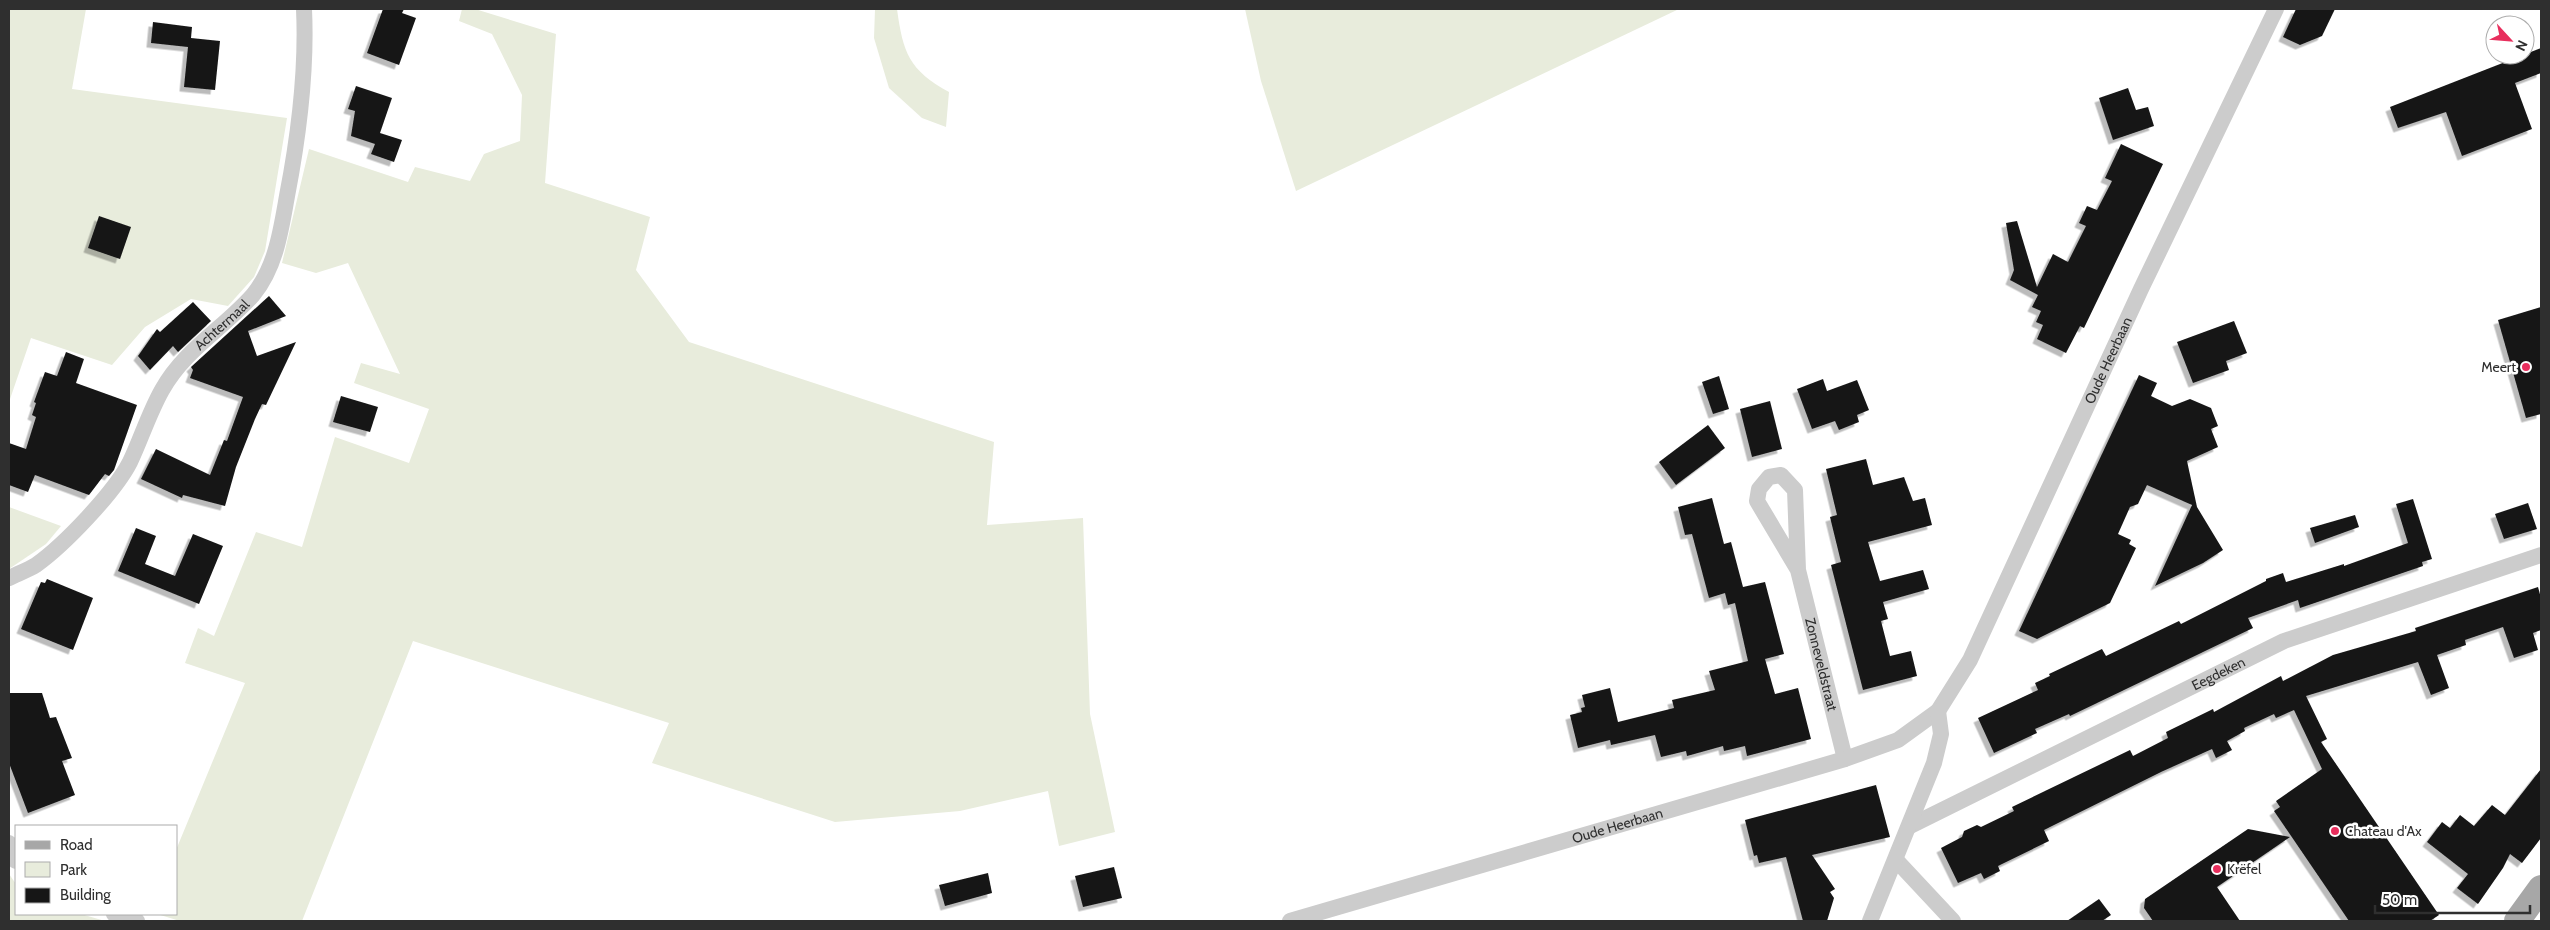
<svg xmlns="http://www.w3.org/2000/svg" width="2550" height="930" viewBox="0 0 2550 930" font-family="Cabin,sans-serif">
<defs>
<filter id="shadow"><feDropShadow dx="-4.5" dy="4.5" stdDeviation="0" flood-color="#0004"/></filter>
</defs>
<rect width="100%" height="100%" fill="#fff"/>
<!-- green -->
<g fill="#e8ecdc">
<polygon points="9,9 86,9 72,89 287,118 265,251 254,277 228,306 191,299 145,327 112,365 31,338 9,402"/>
<polygon points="462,9 475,9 556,34 545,183 650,217 636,270 689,342 994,442 987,525 1083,518 1090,714 1115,832 1059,846 1048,791 960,811 835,822 652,763 669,723 413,641 302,921 180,921 157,914 176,914 176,850 245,683 185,663 198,628 214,636 256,532 302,547 335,437 409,463 429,409 354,383 361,363 400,374 348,263 316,273 282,263 309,149 408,182 415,167 470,181 484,154 520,141 522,95 492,34 459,21"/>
<path d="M875 9H897C903 53 909 70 949 92L946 127 922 118 889 88 874 38Z"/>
<polygon points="1245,9 1679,9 1296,191 1261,81"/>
<polygon points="9,507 61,526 46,544 9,569"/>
<polygon points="9,874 16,884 16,914 81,914 105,921 9,921"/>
</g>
<!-- building -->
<g fill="#161616" filter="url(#shadow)">
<polygon points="383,9 404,9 402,13 416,18 399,65 367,53"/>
<polygon points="2296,9 2335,9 2322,36 2300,45 2283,37"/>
<polygon points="153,22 192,27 191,38 220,41 215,90 184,87 188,47 151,43"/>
<polygon points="2541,48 2541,73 2515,83 2532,129 2462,156 2446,112 2398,128 2390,107"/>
<polygon points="356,86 392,98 380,133 402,140 394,162 371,154 375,144 351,136 355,111 348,109"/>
<polygon points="2128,88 2136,110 2148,107 2154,126 2113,140 2099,98"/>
<polygon points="2121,144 2163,164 2084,328 2080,326 2066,353 2037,339 2043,325 2036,322 2041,311 2032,307 2038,295 2010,280 2014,270 2006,223 2017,221 2037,287 2053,254 2068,262 2086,226 2079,223 2087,206 2097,210 2112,181 2105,178"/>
<polygon points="99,216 131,227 120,259 88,248"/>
<polygon points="269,296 286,316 248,331 257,356 296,342 266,405 262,404 255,419 236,467 225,506 183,495 182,498 141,479 156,449 210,475 224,440 227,441 243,397 190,378 193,370 191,367"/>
<polygon points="193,302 211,321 178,352 173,346 150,370 138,356 157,329 160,332"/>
<polygon points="2541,307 2541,414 2526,418 2498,320"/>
<polygon points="2234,321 2247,353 2226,361 2229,370 2193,383 2177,342"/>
<polygon points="66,352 84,359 76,383 137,405 114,470 109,476 105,474 89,495 35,475 28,492 9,485 9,443 26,449 36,417 32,415 36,403 34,402 45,372 57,376"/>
<polygon points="2139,375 2157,383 2151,396 2172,406 2190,399 2211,408 2218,426 2211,429 2218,447 2187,461 2197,507 2223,550 2203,563 2155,586 2192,505 2147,485 2138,504 2130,507 2118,534 2131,540 2129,544 2136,548 2110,603 2037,639 2019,631"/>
<polygon points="1719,376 1729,409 1713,414 1702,382"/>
<polygon points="1823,379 1827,391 1857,380 1869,410 1857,415 1859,422 1839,430 1835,421 1812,429 1797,389"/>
<polygon points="341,396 378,407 370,432 333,422"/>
<polygon points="1770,401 1782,449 1752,457 1740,409"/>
<polygon points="1708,425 1725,448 1676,485 1659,462"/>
<polygon points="1866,459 1873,485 1904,477 1913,501 1925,498 1932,525 1868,542 1880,581 1923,570 1929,589 1883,602 1888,619 1881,621 1890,656 1911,651 1917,676 1863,690 1831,565 1841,562 1830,517 1837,515 1826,469"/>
<polygon points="1712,498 1724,544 1731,542 1743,587 1765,582 1784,654 1765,659 1775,694 1798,688 1811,739 1747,756 1745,746 1724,751 1723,746 1687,756 1686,751 1661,757 1655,735 1611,745 1610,740 1578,748 1570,715 1582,712 1581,708 1585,707 1582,695 1610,688 1618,722 1674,708 1672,700 1715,690 1709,671 1748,661 1735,603 1728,605 1725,593 1709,598 1692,534 1685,535 1678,507"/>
<polygon points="2413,499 2432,559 2422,562 2423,566 2300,608 2298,600 2248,618 2253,628 2070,716 2069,714 2035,729 2037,733 1994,753 1978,718 2038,690 2035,683 2050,676 2049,674 2102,649 2106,656 2179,621 2181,624 2266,581 2266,579 2283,573 2286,582 2344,564 2344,566 2408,543 2396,504"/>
<polygon points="2528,503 2537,529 2504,539 2495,514"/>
<polygon points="2355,515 2359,527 2315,543 2310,528"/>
<polygon points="136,528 156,536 145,564 175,576 193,534 223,546 199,604 118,571"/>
<polygon points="47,579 93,598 73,650 21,629 41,582 45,583"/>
<polygon points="2538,587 2541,598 2541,630 2533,633 2538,650 2514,658 2503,627 2465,640 2466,645 2437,655 2449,688 2431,695 2418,662 2306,696 2327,739 2321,742 2439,915 2430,921 2349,921 2274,811 2280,807 2276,801 2322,769 2294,710 2276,718 2274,714 2244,728 2245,731 2227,741 2232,750 2216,758 2212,749 2161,772 2044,830 2049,841 1998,866 2000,871 1984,879 1981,873 1958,883 1941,848 1962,837 1964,831 1977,825 1981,827 2014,811 2012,807 2130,750 2133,756 2168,738 2166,732 2213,709 2214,712 2281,676 2283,681 2333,655 2416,631 2415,628"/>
<polygon points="9,693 42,693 50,718 56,717 72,758 62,761 75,795 28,813 9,763"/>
<polygon points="2541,769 2541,838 2522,863 2510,854 2503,868 2478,904 2457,888 2468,874 2427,842 2442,822 2450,828 2460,815 2474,826 2492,805 2505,815"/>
<polygon points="1876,785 1890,837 1812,855 1835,889 1830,892 1834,898 1827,921 1803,921 1786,857 1759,863 1757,855 1754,856 1745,820"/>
<polygon points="2248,829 2290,837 2217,887 2240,921 2153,921 2144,908 2145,899"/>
<polygon points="1114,867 1122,898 1083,907 1075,876"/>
<polygon points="988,873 992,893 945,906 939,885"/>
<polygon points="2099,899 2111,915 2102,921 2067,921"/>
</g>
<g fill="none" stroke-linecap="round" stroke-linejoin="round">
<!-- street -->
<g stroke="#ccc" stroke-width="16">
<path id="s1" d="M1798 570 1795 490 1781 475 1769 477 1759 489 1757 501 1798 570 1845 759"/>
<path id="s2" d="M9 578C17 574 28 570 36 565 64 545 114 493 130 462 141 439 149 413 162 390 184 350 224 328 253 295 276 267 281 230 287 196 299 134 307 72 304 9"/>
<path id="s3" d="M1910 826 2284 641 2541 555"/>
<polyline points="9,843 16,861"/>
<polyline points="1896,860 1953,921"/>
<polyline points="114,914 137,921"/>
<path id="s4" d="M1290 921 1845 759 1898 740 1938 711 1970 660 2141 289 2276 9"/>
<polyline points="1870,921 1934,763 1941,734 1938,711"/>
</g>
<!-- primary -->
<polyline stroke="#a7a7a7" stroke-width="26" points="2517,921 2541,888"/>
</g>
<!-- markers -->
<g fill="#e82e5d" stroke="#fff" stroke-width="2">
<circle cx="2526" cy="367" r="5"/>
<circle cx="2335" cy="831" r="5"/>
<circle cx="2217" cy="869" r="5"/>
</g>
<g text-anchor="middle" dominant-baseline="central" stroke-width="5" stroke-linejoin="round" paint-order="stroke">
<!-- street labels -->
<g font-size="14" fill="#2f2f2f" stroke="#fff">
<text stroke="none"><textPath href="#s2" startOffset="338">Achtermaal</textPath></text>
<text stroke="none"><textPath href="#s4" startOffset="1074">Oude Heerbaan</textPath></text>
<text stroke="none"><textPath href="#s1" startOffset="318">Zonneveldstraat</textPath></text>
<text stroke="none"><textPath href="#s3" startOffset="344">Eegdeken</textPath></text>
<text stroke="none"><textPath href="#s4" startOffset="341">Oude Heerbaan</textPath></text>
</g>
<!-- poi labels -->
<g font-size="14" fill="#2f2f2f" stroke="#fff" text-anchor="start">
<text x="2516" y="367" text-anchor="end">Meert</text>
<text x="2345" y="831">Chateau d'Ax</text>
<text x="2227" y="869">Krëfel</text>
</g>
</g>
<!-- border -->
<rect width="2550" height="930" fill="none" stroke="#2f2f2f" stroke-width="20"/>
<!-- legend -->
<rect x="15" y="825" width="162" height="90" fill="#ffffff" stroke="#acacac"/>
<rect x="25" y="841" width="25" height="8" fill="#a7a7a7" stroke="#acacac"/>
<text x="60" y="850" font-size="15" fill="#2f2f2f">Road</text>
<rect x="25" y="862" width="25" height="15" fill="#e8ecdc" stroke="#acacac"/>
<text x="60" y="875" font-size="15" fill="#2f2f2f">Park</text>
<rect x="25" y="888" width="25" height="15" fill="#161616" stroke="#acacac"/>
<text x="60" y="900" font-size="15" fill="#2f2f2f">Building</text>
<!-- north arrow -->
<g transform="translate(2510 40) rotate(116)"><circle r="24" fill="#ffffff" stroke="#acacac"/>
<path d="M0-4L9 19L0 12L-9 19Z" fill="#e82e5d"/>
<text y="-8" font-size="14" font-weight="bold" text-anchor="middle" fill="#2f2f2f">N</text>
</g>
<!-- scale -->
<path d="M2375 905v8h155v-8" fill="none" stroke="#2f2f2f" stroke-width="2.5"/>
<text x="2382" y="905" font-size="15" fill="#2f2f2f" stroke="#ffffff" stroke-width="4" paint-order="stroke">50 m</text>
</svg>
